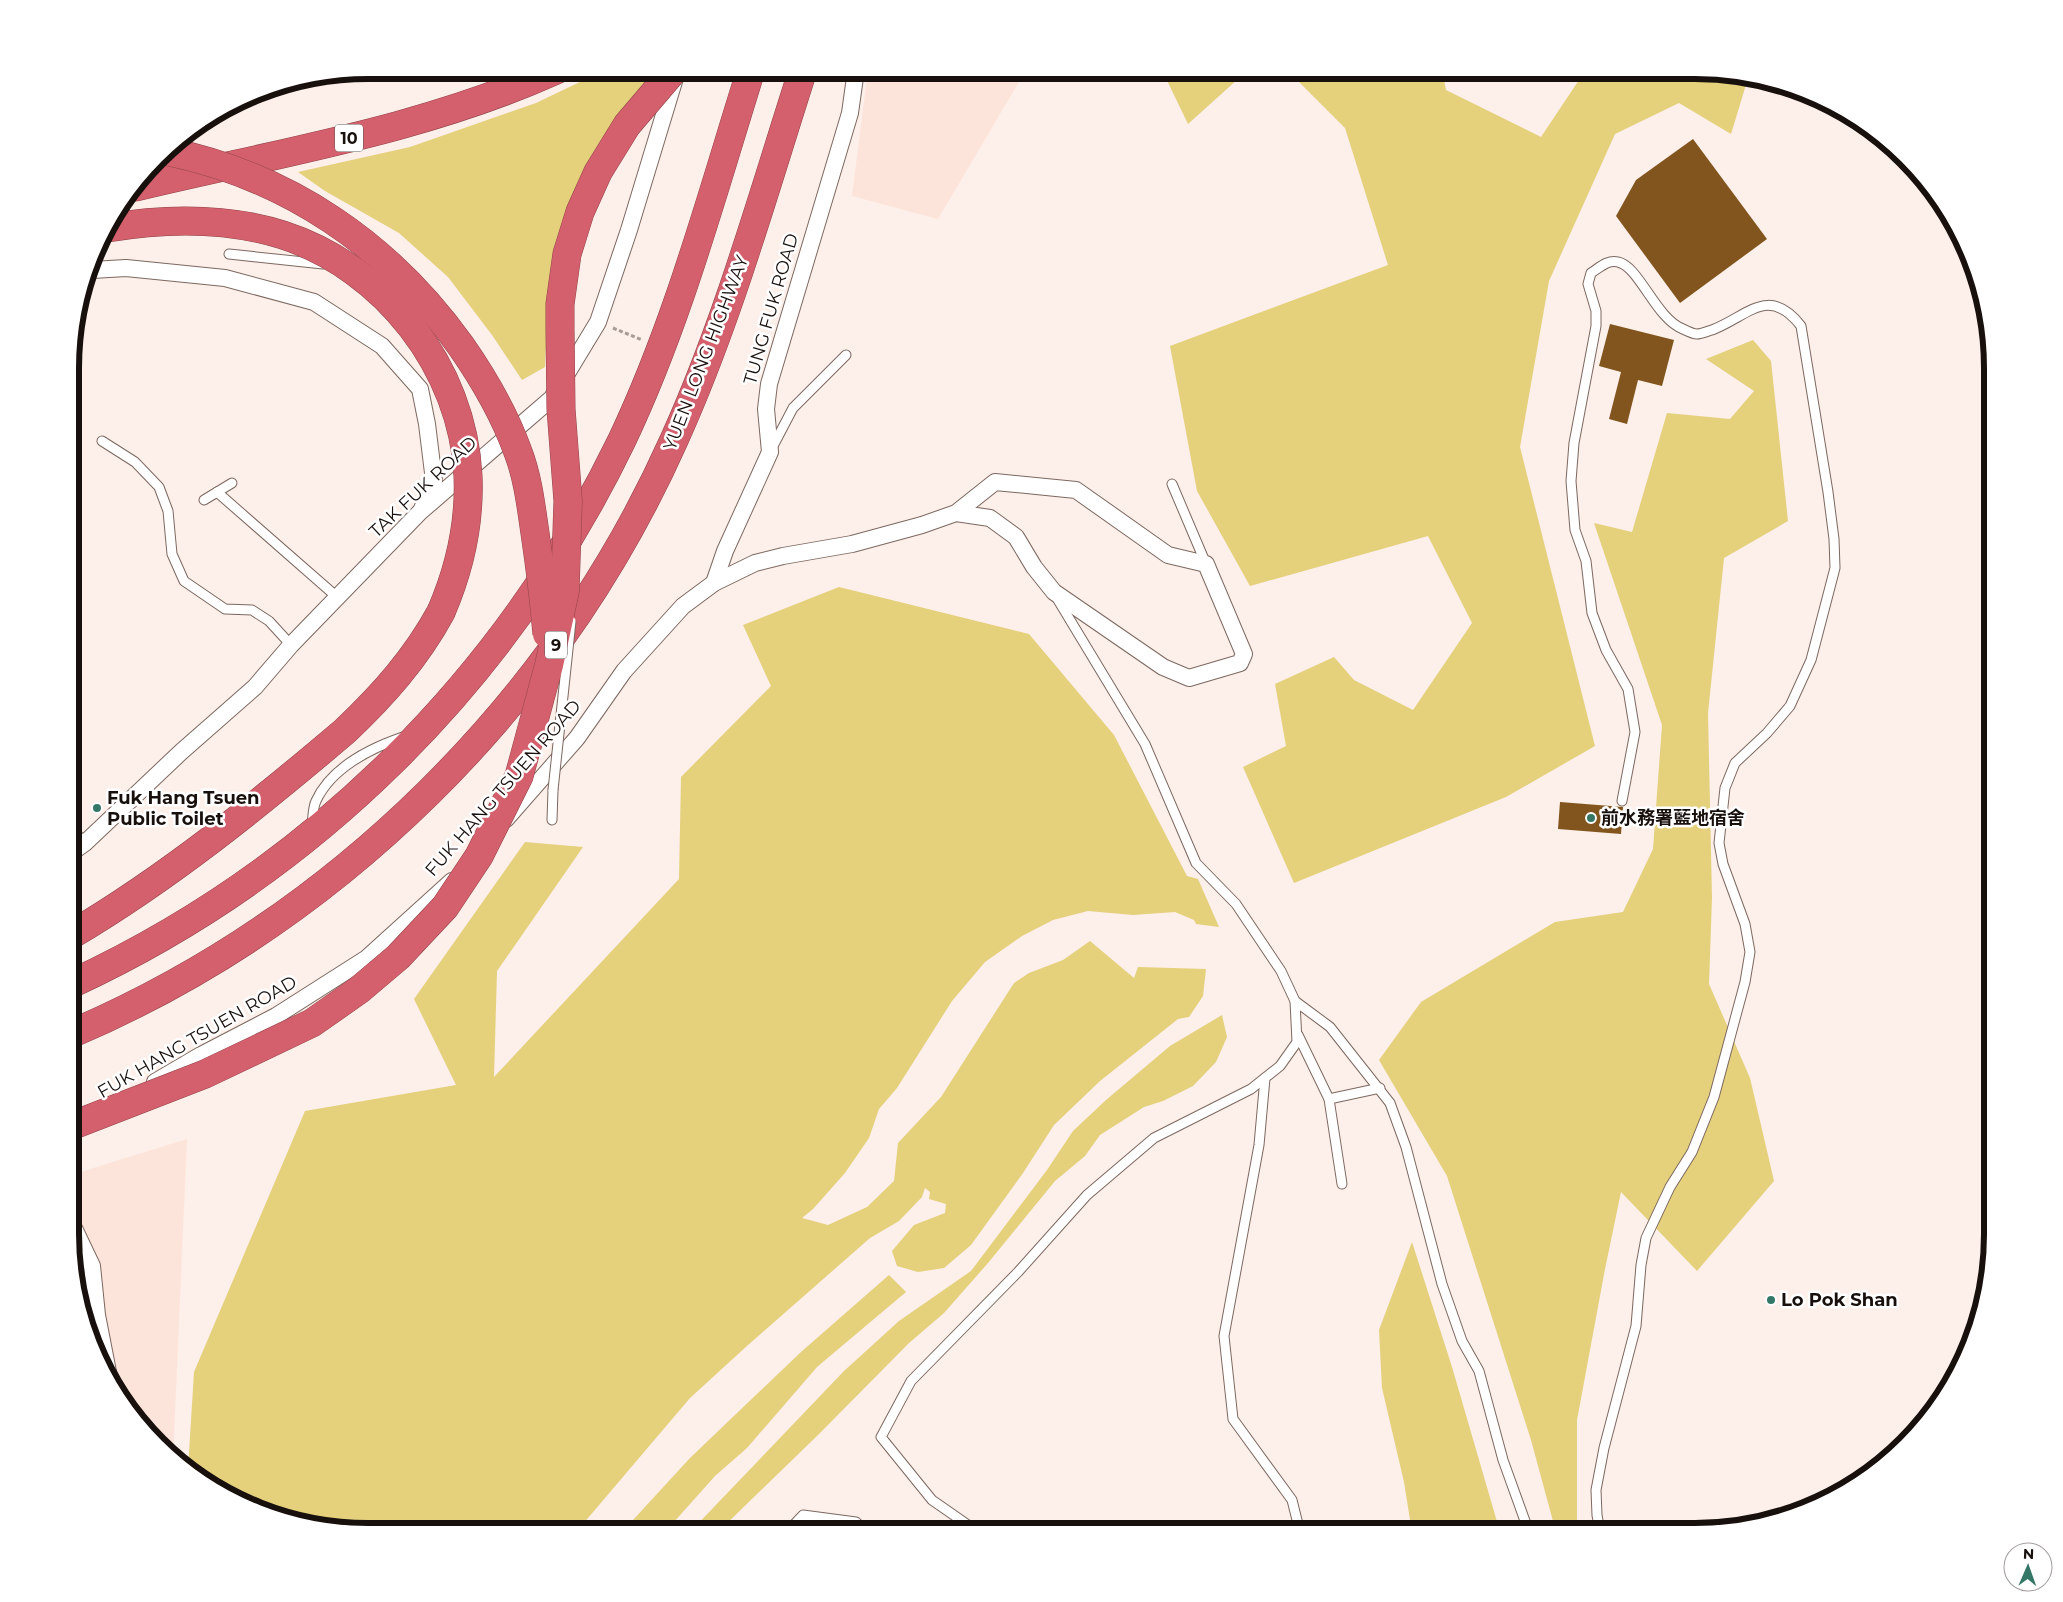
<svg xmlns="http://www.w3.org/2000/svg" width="2063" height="1602" viewBox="0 0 2063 1602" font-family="Montserrat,'Noto Sans TC',sans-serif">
<rect width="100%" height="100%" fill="#fdefe9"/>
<!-- built -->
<g fill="#fde4da">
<polygon points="868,70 1026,70 938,219 852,196"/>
<polygon points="187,1139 173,1459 101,1366 71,1254 71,1175"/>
</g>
<!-- green -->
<g fill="#e5d07b">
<path d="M605 70H660C628 102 598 138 579 180 566 208 561 238 556 268 551 301 546 333 545 367L522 380 492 335 448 277 399 233 325 191 298 172 410 147 536 103Z"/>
<polygon points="1162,70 1248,70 1188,124"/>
<polygon points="1287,70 1442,70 1446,90 1541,137 1585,71 1715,71 1748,78 1731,134 1679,103 1615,134 1549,281 1520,447 1595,746 1506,797 1294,883 1243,767 1286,746 1275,684 1334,657 1354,680 1413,710 1472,623 1428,536 1250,586 1197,491 1170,346 1388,265 1345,128"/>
<polygon points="1753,340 1771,361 1788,521 1724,558 1708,713 1712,898 1709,984 1750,1078 1774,1181 1697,1271 1621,1192 1605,1269 1577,1420 1577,1532 1556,1532 1531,1440 1447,1176 1379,1060 1421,1002 1555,922 1623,912 1653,849 1662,725 1594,523 1632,532 1667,413 1730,419 1754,391 1706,359"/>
<polygon points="839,587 1029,634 1114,735 1187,876 1198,879 1219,927 1196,924 1194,920 1175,912 1133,915 1088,911 1053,920 1022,936 985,962 952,1001 897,1088 879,1109 869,1138 845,1173 813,1209 802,1218 828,1225 867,1207 894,1181 898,1143 941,1097 1014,983 1029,973 1063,960 1090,941 1134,978 1138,967 1206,969 1203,996 1189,1017 1178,1019 1100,1081 1054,1125 1023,1173 971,1245 944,1268 918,1272 897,1266 892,1251 914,1225 945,1213 946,1204 929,1199 930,1192 925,1188 922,1197 899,1221 870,1238 748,1345 690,1398 577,1531 348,1531 254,1509 188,1469 194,1372 305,1111 456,1085 414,999 525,842 583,847 497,971 494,1077 679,879 681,777 771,686 743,625"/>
<polygon points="1222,1015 1227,1037 1216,1062 1193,1086 1163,1101 1144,1107 1100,1135 1085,1156 1055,1181 988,1263 944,1313 909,1343 820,1433 718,1532 690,1532 844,1371 899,1321 971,1271 1047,1170 1073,1131 1106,1100 1170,1046"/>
<polygon points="1412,1242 1452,1367 1500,1532 1412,1532 1404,1482 1382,1388 1379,1330"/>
<polygon points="889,1275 906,1292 817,1367 747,1448 715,1476 665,1532 622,1532 690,1458 801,1352"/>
</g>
<!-- building -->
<g fill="#81551d">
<polygon points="1693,139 1767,239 1680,303 1616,216 1636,180"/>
<polygon points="1610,324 1674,340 1662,386 1638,380 1627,424 1609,419 1621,372 1599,366"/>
<polygon points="1560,802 1623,807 1621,834 1558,829"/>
</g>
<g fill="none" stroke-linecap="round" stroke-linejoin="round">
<defs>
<g id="lane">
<polyline points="229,254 323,264"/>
<polyline points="102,441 135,462 159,487 168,511 172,554 184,581 225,609 252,610 269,621 291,645"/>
<polyline points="772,448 793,408 846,355"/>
<polyline points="1172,484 1206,564"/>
<polyline points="217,492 337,597"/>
<polyline points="204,500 232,483"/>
<polyline points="1058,600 1145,744 1196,863 1236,904 1281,971 1295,1001 1330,1027 1390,1103 1406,1147 1442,1284 1462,1341 1479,1371 1503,1460 1529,1532"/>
<polyline points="552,820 553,790"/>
<path d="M312 824C313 817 313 807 316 801 331 768 371 748 403 737"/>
<polyline points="72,829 85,843"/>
<polyline points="1298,1035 1329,1099 1342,1184"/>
<polyline points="1265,1078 1259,1145 1224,1336 1233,1419 1292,1500 1300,1532"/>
<polyline points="1329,1099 1380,1088"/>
<polyline points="787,1532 803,1515 856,1522 867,1532"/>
<polyline points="978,1532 932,1500 881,1437 911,1381 1018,1272 1087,1195 1154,1138 1251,1089 1280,1066 1297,1042 1295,1001"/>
<path d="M1600 1532 1597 1515 1596 1490 1604 1448 1636 1326 1641 1265 1646 1238 1670 1187 1692 1152 1714 1097 1745 982 1750 952 1745 924 1723 864 1719 843 1725 788 1735 763 1767 733 1790 706 1811 660 1835 568 1834 539 1828 492 1801 326C1768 284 1747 317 1712 330 1708 331 1701 334 1697 334 1693 334 1687 331 1683 329 1656 319 1639 266 1618 262 1608 259 1599 268 1591 273L1588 284 1596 311V326L1574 443 1571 481 1575 530 1586 561 1592 613 1606 650 1628 689 1635 732 1622 801"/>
</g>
<g id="street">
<polyline points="92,270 126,268 225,278 314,302 382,346 420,389 427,424 434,481 422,509"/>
<polyline points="714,583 725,551 770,452 766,409 769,384 850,113 856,70"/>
<polyline points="506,819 577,738 624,671 683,606 714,583 755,563 783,556 852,544 922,525 956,513 990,518 1016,537 1034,567 1054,592 1163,667 1189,678 1240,663 1244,654 1206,564 1168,555 1076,490 995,482 956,513"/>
<polyline points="71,853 85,843 181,752 255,687 291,645 420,512 552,398 598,322 629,230 676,75"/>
<polyline points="155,1082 201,1055 276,1016 367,958 452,881"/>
<polyline points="71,1222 92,1266 97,1315 109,1377"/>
</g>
<g id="highway">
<path d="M136 187C277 153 423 130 556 70"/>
<path d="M71 935C169 877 259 804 345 731 383 695 416 658 441 612"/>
<path d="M71 984C313 872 506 680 622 440 678 322 712 194 751 70"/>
<path d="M71 1034C337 920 556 704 674 440 728 321 763 194 803 70"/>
</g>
</defs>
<!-- lane casing -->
<use href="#lane" stroke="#7c6860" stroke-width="11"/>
<!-- street casing -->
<use href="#street" stroke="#7c6860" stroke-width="18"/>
<!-- highway casing -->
<use href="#highway" stroke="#92444b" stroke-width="29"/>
<!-- path -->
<g stroke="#a79b96" stroke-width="3" stroke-dasharray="4 2.5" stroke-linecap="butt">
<polyline points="613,328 642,340"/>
<polyline points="743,379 753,381"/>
</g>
<!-- lane -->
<use href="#lane" stroke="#fff" stroke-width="9"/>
<!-- street -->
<use href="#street" stroke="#fff" stroke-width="16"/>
<!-- highway -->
<use href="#highway" stroke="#d3606c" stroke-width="28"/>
<defs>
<polyline id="lane-bridge" points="553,790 571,621"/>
<g id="highway-bridge">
<path d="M166 151C288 176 389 245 461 346 484 379 504 413 518 452 528 478 531 506 535 533 540 567 544 600 547 634"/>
<path d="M107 228C165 218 226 217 283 235 385 268 463 368 468 476 470 524 460 568 441 612"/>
<polyline points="71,1126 205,1074 312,1023 359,990 398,957 445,907 479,856 519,776 549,665 565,591 568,501 561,409 560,330 560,304 567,254 580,212 598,172 627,125 674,70"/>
</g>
</defs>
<!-- lane-bridge casing -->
<use href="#lane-bridge" stroke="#7c6860" stroke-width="11" stroke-linecap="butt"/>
<!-- highway-bridge casing -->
<use href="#highway-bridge" stroke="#92444b" stroke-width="29" stroke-linecap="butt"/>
<!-- lane-bridge -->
<use href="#lane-bridge" stroke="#fff" stroke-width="9"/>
<!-- highway-bridge -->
<use href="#highway-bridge" stroke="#d3606c" stroke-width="28"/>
</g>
<!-- markers -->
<g fill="#357767" stroke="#fff" stroke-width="2">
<circle cx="97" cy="808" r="5"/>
<circle cx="1591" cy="818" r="5"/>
<circle cx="1771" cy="1300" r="5"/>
</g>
<g text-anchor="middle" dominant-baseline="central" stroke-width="5" stroke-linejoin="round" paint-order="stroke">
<!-- shield labels -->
<g fill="#fff" stroke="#5d5856" stroke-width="1">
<rect x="335" y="124.5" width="28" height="27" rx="4"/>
<rect x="545" y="631.5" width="22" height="27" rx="4"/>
</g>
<g font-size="16" font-weight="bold" fill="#18100d">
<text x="349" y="138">10</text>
<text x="556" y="645">9</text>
</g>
<!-- street labels -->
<g font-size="18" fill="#18100d" stroke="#fff">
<text transform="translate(771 309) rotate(-74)">TUNG FUK ROAD</text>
<text transform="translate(706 353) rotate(-69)">YUEN LONG HIGHWAY</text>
<text transform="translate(423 487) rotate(-43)">TAK FUK ROAD</text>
<text transform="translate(503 788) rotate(-49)">FUK HANG TSUEN ROAD</text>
<text transform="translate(197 1037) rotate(-30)">FUK HANG TSUEN ROAD</text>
</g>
<!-- poi labels -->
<g font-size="18" font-weight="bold" fill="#18100d" stroke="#fff" text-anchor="start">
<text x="107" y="798">Fuk Hang Tsuen<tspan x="107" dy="21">Public Toilet</tspan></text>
<text x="1601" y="818">前水務署藍地宿舍</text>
<text x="1781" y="1300">Lo Pok Shan</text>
</g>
</g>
<!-- crop -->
<path d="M0 0H2063V1602H0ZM368 79H1695A289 289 0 0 1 1984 368V1234A289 289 0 0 1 1695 1523H368A289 289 0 0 1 79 1234V368A289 289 0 0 1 368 79Z" fill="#fff" fill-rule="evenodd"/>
<path fill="none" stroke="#18100d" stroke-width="6" d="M368 79H1695A289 289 0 0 1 1984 368V1234A289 289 0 0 1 1695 1523H368A289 289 0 0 1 79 1234V368A289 289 0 0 1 368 79Z"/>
<!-- north arrow -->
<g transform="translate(2028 1567) rotate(2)"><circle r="24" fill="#ffffff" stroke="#a39f9e"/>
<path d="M0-4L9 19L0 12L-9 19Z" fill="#357767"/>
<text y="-8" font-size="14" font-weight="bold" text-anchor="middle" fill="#18100d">N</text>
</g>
</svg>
